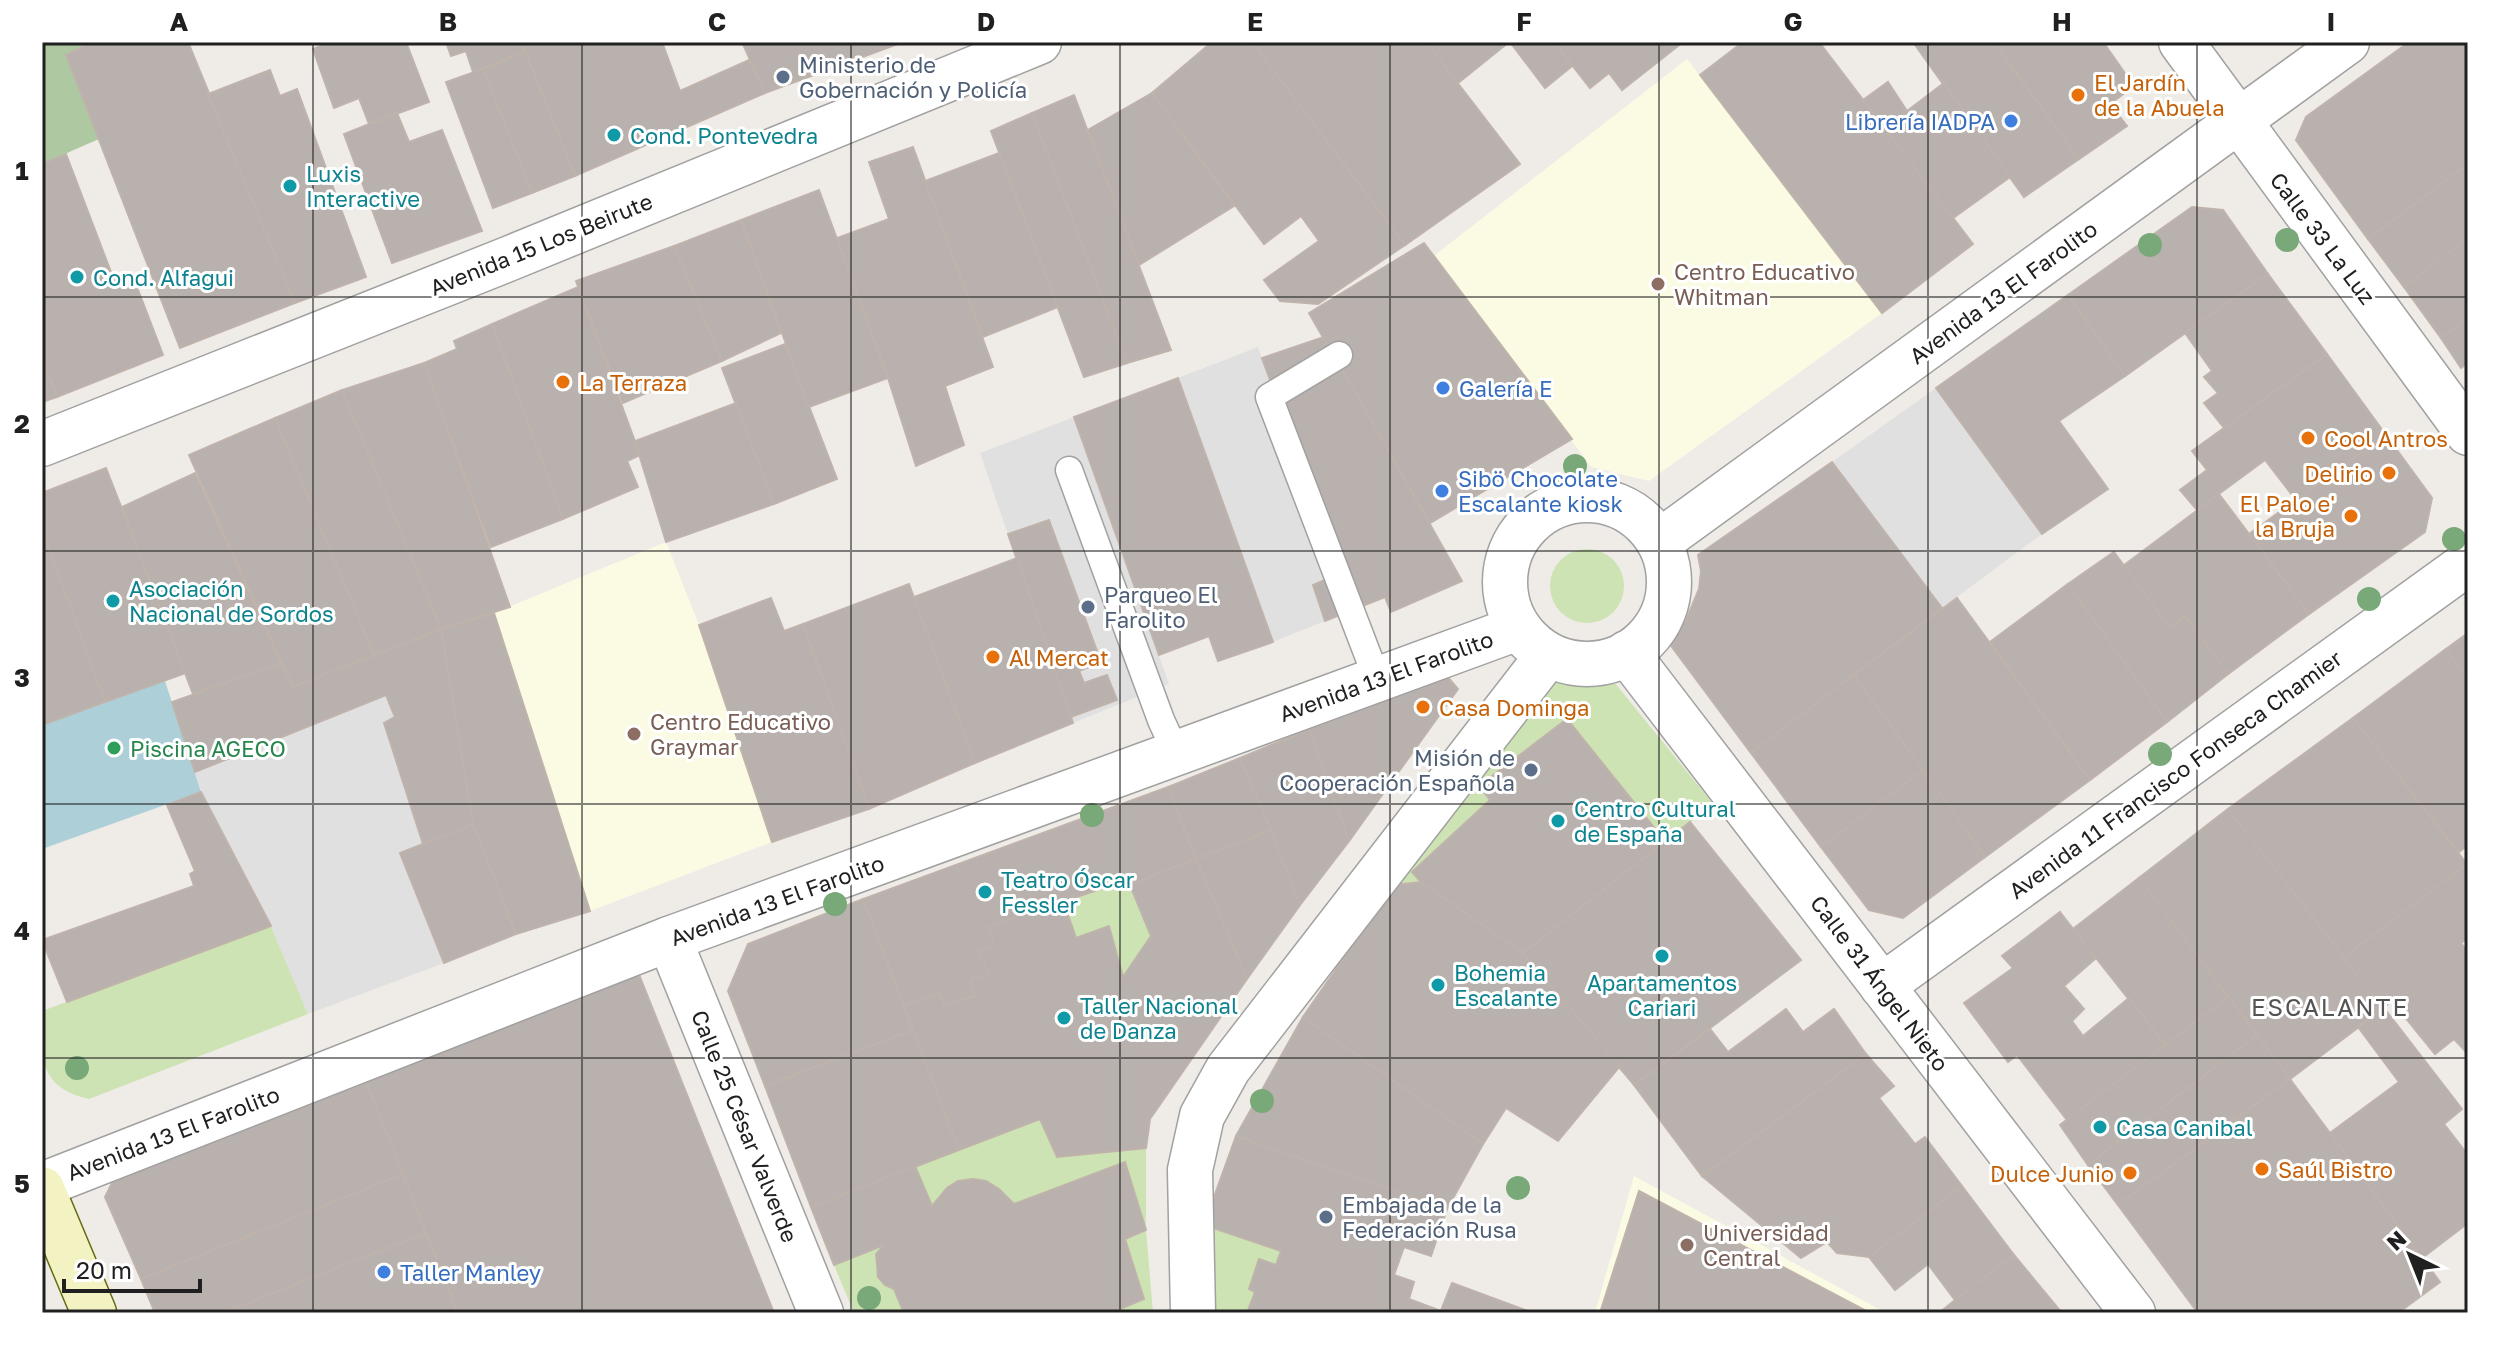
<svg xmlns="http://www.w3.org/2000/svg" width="2510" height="1355" viewBox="0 0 2510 1355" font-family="'Golos Text',sans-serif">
<rect width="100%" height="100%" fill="#efece7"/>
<!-- education -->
<g fill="#fbfbe4">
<polygon points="1687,59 1882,313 1649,481 1591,467 1435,255"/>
<polygon points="666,542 699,625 772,842 590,911 494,613"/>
<polygon points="1634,1176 1886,1313 1595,1313"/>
</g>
<!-- grass -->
<g fill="#cde3b4">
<circle cx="1587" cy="586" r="37"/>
<polygon points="1553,676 1578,682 1614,682 1714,805 1665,841 1566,720 1480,787 1490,800 1412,872 1421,882 1394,885"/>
<polygon points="1127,880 1151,936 1123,977 1076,938 1063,900"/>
<path d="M271 926 308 1014 89 1099C36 1087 42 1055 42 1011Z"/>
<path d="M1040 1119 1057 1157 1146 1148V1230L1153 1313 1115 1311 1144 1299 1125 1239 1146 1229 1125 1162 1014 1204C987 1176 983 1182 947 1188L932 1206 915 1166Z"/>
<polygon points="1204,1225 1281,1251 1276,1265 1259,1259 1249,1289 1255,1292 1247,1313 1206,1313"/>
<path d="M884 1245 876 1255C875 1272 877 1282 894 1289L904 1313H854L834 1265Z"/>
</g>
<!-- forest -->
<polygon fill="#aec9a1" points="42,42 91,42 66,55 99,139 42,164"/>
<!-- parking -->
<g fill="#e0e0e0">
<polygon points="1258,347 1341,573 1313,585 1325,621 1273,642 1178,378"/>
<polygon points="1936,388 2042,534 1942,608 1832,462"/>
<polygon points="1074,417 1169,684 1073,723 980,453"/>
<polygon points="386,695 395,717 384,723 423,844 400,853 444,963 308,1014 271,926 201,792 195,772"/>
</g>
<!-- water -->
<polygon fill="#adcfd7" points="165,681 201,792 42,849 42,724"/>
<!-- building -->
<g fill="#b8b1ad" stroke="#bfb3ab" stroke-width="2">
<polygon points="91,42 188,42 295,303 180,348 66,55"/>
<polygon points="331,42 406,42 429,102 369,124 359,98 334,108 313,49"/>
<polygon points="446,42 522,42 525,52 473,72 466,51 451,56"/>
<polygon points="522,42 662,42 680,91 749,60 765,93 575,176"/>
<polygon points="742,42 903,42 765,93"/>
<polygon points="1212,42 1252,42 1405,245 1318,304 1280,301 1264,280 1319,241 1301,216 1264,244 1152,93"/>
<polygon points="1252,42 1426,42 1520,164 1405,245"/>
<polygon points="1426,42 1509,42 1458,83"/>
<polygon points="1510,42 1562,42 1557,46 1572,66 1545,88"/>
<polygon points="1562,42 1683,42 1622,90 1609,73 1590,88 1557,46"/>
<polygon points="1743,42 1819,42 1973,244 1882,313 1700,75"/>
<polygon points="1913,42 1994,42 2079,159 2024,197"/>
<polygon points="1994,42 2103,42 2134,86 2110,104 2127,126 2079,159"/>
<polygon points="2409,42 2468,42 2468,164 2368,239 2296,140 2306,117"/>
<polygon points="525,52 575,176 532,193 483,69"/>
<polygon points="483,69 532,193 493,208 446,82"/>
<polygon points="270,70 280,96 297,89 366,277 295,303 208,94"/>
<polygon points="1888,82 1907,111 1944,83 2010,177 1953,218 1863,100"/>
<polygon points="1152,93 1234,206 1139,265 1088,130"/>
<polygon points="1074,95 1171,350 1127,363 1032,113"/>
<polygon points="397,113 409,142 442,130 482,231 392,263 344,134"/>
<polygon points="1032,113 1127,363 1084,377 991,131"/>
<polygon points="913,147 993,367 945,386 964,445 916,466 888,378 837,238 889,219 869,162"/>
<polygon points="999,153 1058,307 983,337 925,181"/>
<polygon points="66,154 114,280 132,274 163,355 57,397 42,357 42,164"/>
<polygon points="2468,164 2468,238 2404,287 2368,239"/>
<polygon points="819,190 888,378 809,407 741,220"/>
<polygon points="2192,207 2223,210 2268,274 2125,376 2068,295"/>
<polygon points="741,220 781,333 722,361 674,246"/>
<polygon points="2468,238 2468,318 2441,338 2404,287"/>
<polygon points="1424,243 1572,439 1430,523 1309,313"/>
<polygon points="674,246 722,361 623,403 576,281"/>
<polygon points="2268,274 2327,354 2224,428 2204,403 2218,393 2204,377 2212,371 2185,333"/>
<polygon points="578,287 640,455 627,461 638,487 563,519 492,324"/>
<polygon points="2068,295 2125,376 2059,421 2108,489 2042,534 1936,388"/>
<polygon points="2468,318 2468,362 2461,368 2441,338"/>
<polygon points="492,324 563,519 491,547 424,363 457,349 454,341"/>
<polygon points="1324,337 1462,581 1391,612 1385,597 1325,621 1313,585 1341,573 1262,358"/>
<polygon points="785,344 837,479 774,504 722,368"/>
<polygon points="2327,354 2386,435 2296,500 2265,460 2197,510 2180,490 2207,470 2192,451"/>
<polygon points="42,357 57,397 42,402"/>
<polygon points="424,363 510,607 441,629 342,390"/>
<polygon points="1178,378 1273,642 1218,661 1209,636 1159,655 1074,417"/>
<polygon points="342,390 441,629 374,655 275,418"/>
<polygon points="736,403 774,504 666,542 635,441"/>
<polygon points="275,418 374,655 293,687 189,455"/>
<polygon points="2386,435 2432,498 2425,532 2309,614 2249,534"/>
<polygon points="1832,462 1942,608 1751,753 1669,643 1686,620 1699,589 1701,571 1698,555"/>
<polygon points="106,468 186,673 105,702 42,529 42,493"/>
<polygon points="195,473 281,663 193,694 122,507"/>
<polygon points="2219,494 2309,614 2228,674 2185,616 2170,628 2123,566"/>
<polygon points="1049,520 1101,662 1079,671 1084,683 1107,675 1117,700 1071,717 1008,534"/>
<polygon points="42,529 105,702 42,725"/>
<polygon points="2114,552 2170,628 2185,616 2228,674 2167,722 2068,584"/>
<polygon points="1017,558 1073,723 975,763 914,597"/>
<polygon points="909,584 975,763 869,809 803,624"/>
<polygon points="2068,584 2167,722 2090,780 1990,642"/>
<polygon points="771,598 784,631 803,624 869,809 772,842 699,625"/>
<polygon points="1957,598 2090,780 1985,857 1854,675"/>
<polygon points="494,613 590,911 516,934 473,824 441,629"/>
<polygon points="441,629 473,824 423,844 384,723 395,717 386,695 195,772 172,702 281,663 293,687"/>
<polygon points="2468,633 2468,680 2446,649"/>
<polygon points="2446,649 2468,680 2468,845 2459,852 2353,718"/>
<polygon points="1445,674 1458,689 1349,841 1309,729"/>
<polygon points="1854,675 1923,770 1821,847 1751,753"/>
<polygon points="2353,718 2467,864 2343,958 2228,809"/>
<polygon points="1567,719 1665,841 1523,953 1421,882 1412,872 1490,800 1479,786"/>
<polygon points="1309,729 1349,841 1300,905 1240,758"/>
<polygon points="1240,758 1271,830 1196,859 1168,787"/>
<polygon points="1923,770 1985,857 1903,918 1869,910 1821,847"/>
<polygon points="1168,787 1196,859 1130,885 1127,880 988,927 994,945 979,951 989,974 970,980 975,996 944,1005 940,993 904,1006 863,899"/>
<polygon points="201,792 271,926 67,1002 42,940 194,886 190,874 195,871 167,805"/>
<polygon points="2228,809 2384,1008 2290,1079 2139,878"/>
<polygon points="1690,822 1801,960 1634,1085 1523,953"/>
<polygon points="473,824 516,934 444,963 400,853"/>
<polygon points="1271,830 1300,905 1247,979 1196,859"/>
<polygon points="1196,859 1247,979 1150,1119 1146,1148 1057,1157 1040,1119 959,1150 904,1006 940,993 944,1005 975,996 970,980 989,974 979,951 994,945 988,927 1063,900 1076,938 1109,926 1123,977 1151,936 1130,885"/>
<polygon points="2467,864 2468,938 2461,943 2468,952 2468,1054 2454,1039 2435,1054 2391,1000 2384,1008 2343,958"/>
<polygon points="2139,878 2228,997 2165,1045 2073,929"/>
<polygon points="1421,882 1523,953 1620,1066 1558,1141 1506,1108 1483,1144 1303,1017 1394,885"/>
<polygon points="863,899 913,1030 765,1086 728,991 748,944"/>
<polygon points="2060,912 2096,958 2064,986 2084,1009 2072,1021 2083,1036 2129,998 2165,1045 2067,1120 2017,1055 2008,1062 1964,1003 2013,968 2002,956"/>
<polygon points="638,972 774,1313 458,1313 366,1082"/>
<polygon points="2228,997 2257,1035 2088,1165 2060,1125"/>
<polygon points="2384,1008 2462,1109 2444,1124 2468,1155 2468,1223 2422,1258 2330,1133 2399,1082 2358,1027"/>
<polygon points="1786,1009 1803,1032 1834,1009 1866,1054 1702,1176 1634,1085 1710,1029 1728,1052"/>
<polygon points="1303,1017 1483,1144 1447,1209 1236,1136"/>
<polygon points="913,1030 959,1150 811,1207 765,1086"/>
<polygon points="2257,1035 2290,1079 2118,1205 2088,1165"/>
<polygon points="1866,1054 1894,1086 1879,1098 1915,1144 1925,1137 1962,1186 1869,1257 1837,1253 1827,1242 1801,1258 1702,1176"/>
<polygon points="2290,1079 2440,1282 2398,1313 2198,1313 2118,1205"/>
<polygon points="366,1082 403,1174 141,1279 105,1197 113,1181"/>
<polygon points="1236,1136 1447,1209 1431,1256 1404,1247 1394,1275 1414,1282 1409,1299 1441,1311 1440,1313 1247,1313 1255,1292 1249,1289 1259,1259 1276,1265 1281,1251 1204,1225"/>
<polygon points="1125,1162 1146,1230 1125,1239 1144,1299 1115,1311 1116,1313 904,1313 894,1289 885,1285 878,1277 876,1254 884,1245 834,1265 811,1207 915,1166 932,1206 947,1188 958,1181 973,1179 986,1181 999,1189 1014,1204"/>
<polygon points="403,1174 426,1233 223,1313 155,1313 141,1279"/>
<polygon points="1962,1186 2014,1255 1955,1300 1928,1264 1895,1290 1869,1257"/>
<polygon points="1639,1191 1870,1313 1600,1313"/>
<polygon points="426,1233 458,1313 225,1312"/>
<polygon points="2014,1255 2062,1313 1939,1313 1955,1300"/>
<polygon points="1452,1283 1533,1313 1440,1313"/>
</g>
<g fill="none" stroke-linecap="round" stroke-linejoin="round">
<defs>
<g id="service">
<polyline points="1339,355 1269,397 1377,679"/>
<polyline points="1069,470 1161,720 1176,753"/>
</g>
<g id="minor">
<polyline points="2181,42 2468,433"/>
<polyline points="42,444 508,259 1039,42"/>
<circle cx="1587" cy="582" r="82"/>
<polyline points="1659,542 2347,42"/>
<polyline points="1627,653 2133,1313"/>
<polyline points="669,939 821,1313"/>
<polyline points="1882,986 2468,563"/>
<polyline points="42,1185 669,939 1518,628"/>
<polyline points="1193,1313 1190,1170 1202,1116 1228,1069 1548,655"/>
</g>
<polyline id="secondary" points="42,1189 94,1313"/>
</defs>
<!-- service casing -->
<use href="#service" stroke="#a1a1a1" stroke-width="29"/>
<!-- minor casing -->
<use href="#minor" stroke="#a1a1a1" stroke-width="47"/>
<!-- secondary casing -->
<use href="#secondary" stroke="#656b12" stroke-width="47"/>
<!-- service -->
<use href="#service" stroke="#fff" stroke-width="26"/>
<!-- minor -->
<use href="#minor" stroke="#fff" stroke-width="44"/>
<!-- secondary -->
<use href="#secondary" stroke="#f2f2c2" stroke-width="44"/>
</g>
<!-- trees -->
<g fill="#79a978">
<circle cx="2287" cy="240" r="12"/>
<circle cx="2150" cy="245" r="12"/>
<circle cx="1575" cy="466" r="12"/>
<circle cx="2454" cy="539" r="12"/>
<circle cx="2369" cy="599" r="12"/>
<circle cx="2160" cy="754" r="12"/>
<circle cx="1092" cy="815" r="12"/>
<circle cx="835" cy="904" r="12"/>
<circle cx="77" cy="1068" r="12"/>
<circle cx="1262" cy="1101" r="12"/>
<circle cx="1518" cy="1188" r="12"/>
<circle cx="869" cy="1298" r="12"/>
</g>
<!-- grid -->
<path fill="none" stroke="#202020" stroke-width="2" stroke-opacity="0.55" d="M313 42V1313M582 42V1313M851 42V1313M1120 42V1313M1390 42V1313M1659 42V1313M1928 42V1313M2197 42V1313M42 297H2468M42 551H2468M42 804H2468M42 1058H2468"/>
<!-- markers -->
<g fill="#5c6f8a" stroke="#fff" stroke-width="3">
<circle cx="783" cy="77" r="8"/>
<circle cx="1088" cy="607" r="8"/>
<circle cx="1531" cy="770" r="8"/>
<circle cx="1326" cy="1217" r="8"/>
</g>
<g fill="#e8710a" stroke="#fff" stroke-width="3">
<circle cx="2078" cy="95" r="8"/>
<circle cx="563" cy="382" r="8"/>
<circle cx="2308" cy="438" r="8"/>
<circle cx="2389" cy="473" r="8"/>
<circle cx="2351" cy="516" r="8"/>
<circle cx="993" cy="657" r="8"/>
<circle cx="1423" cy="707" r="8"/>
<circle cx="2262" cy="1169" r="8"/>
<circle cx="2130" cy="1173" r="8"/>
</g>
<g fill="#3f7fe0" stroke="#fff" stroke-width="3">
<circle cx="2011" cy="121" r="8"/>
<circle cx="1443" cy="388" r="8"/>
<circle cx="1442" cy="491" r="8"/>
<circle cx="384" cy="1272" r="8"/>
</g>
<g fill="#0f9aa8" stroke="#fff" stroke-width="3">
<circle cx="614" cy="135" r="8"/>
<circle cx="290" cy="186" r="8"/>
<circle cx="77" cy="277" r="8"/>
<circle cx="113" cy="601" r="8"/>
<circle cx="1558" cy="821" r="8"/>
<circle cx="985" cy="892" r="8"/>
<circle cx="1662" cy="956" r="8"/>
<circle cx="1438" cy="985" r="8"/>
<circle cx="1064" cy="1018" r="8"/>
<circle cx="2100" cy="1127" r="8"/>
</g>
<g fill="#8d6e63" stroke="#fff" stroke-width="3">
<circle cx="1658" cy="284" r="8"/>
<circle cx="634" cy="734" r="8"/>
<circle cx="1687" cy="1245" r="8"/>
</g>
<circle fill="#2e9e5b" stroke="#fff" stroke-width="3" cx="114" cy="748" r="8"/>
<g text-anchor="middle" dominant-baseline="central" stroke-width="6" stroke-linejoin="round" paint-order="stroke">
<!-- service labels -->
<g font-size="22" fill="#4e5e75" stroke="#fff" text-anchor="start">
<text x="799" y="64">Ministerio de<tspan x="799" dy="25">Gobernación y Policía</tspan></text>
<text x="1104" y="594">Parqueo El<tspan x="1104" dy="25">Farolito</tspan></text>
<text x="1515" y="757" text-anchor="end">Misión de<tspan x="1515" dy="25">Cooperación Española</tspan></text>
<text x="1342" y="1204">Embajada de la<tspan x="1342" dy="25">Federación Rusa</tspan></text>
</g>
<!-- food labels -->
<g font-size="22" fill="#c56008" stroke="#fff" text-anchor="start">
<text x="2094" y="82">El Jardín<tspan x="2094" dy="25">de la Abuela</tspan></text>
<text x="579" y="382">La Terraza</text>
<text x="2324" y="438">Cool Antros</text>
<text x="2373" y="473" text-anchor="end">Delirio</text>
<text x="2335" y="503" text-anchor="end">El Palo e'<tspan x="2335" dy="25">la Bruja</tspan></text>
<text x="1009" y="657">Al Mercat</text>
<text x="1439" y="707">Casa Dominga</text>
<text x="2278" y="1169">Saúl Bistro</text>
<text x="2114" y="1173" text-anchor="end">Dulce Junio</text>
</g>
<!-- shop labels -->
<g font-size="22" fill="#366cbe" stroke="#fff" text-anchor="start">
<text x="1995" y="121" text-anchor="end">Librería IADPA</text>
<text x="1459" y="388">Galería E</text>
<text x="1458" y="478">Sibö Chocolate<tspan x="1458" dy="25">Escalante kiosk</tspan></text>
<text x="400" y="1272">Taller Manley</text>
</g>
<!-- culture labels -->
<g font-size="22" fill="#0d838f" stroke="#fff" text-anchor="start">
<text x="630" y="135">Cond. Pontevedra</text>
<text x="306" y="173">Luxis<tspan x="306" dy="25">Interactive</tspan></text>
<text x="93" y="277">Cond. Alfagui</text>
<text x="129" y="588">Asociación<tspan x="129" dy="25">Nacional de Sordos</tspan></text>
<text x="1574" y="808">Centro Cultural<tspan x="1574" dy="25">de España</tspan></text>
<text x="1001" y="879">Teatro Óscar<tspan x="1001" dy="25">Fessler</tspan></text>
<text x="1454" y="972">Bohemia<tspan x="1454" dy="25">Escalante</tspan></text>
<text x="1662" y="982" text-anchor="middle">Apartamentos<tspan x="1662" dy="25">Cariari</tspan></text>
<text x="1080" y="1005">Taller Nacional<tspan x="1080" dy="25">de Danza</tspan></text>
<text x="2116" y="1127">Casa Canibal</text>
</g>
<!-- street labels -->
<g font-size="22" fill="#202020" stroke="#fff">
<text transform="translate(2323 238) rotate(53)">Calle 33 La Luz</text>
<text transform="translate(541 244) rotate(-22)">Avenida 15 Los Beirute</text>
<text transform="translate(2003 292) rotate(-36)">Avenida 13 El Farolito</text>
<text transform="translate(1386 676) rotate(-20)">Avenida 13 El Farolito</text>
<text transform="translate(2175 774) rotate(-36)">Avenida 11 Francisco Fonseca Chamier</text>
<text transform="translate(777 900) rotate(-20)">Avenida 13 El Farolito</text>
<text transform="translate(1880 983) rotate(53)">Calle 31 Ángel Nieto</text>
<text transform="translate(745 1126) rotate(68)">Calle 25 César Valverde</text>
<text transform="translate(173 1133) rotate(-21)">Avenida 13 El Farolito</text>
</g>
<!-- education labels -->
<g font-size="22" fill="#785e54" stroke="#fff" text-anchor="start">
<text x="1674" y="271">Centro Educativo<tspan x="1674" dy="25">Whitman</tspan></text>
<text x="650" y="721">Centro Educativo<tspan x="650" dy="25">Graymar</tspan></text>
<text x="1703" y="1232">Universidad<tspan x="1703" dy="25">Central</tspan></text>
</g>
<!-- leisure labels -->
<g font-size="22" fill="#27864d" stroke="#fff" text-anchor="start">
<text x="130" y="748">Piscina AGECO</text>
</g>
<!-- neighbourhood labels -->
<g font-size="24" letter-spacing="2" fill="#535353" stroke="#fff">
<text x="2330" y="1006">ESCALANTE</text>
</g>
</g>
<!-- border -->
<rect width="2510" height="1355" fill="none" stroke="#ffffff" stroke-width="88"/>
<!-- north arrow -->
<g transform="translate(2410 1255) rotate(317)" stroke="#ffffff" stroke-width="6" paint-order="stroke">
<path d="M0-6L14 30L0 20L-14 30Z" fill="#202020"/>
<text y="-12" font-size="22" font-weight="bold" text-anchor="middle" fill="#202020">N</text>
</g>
<!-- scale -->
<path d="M64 1279v12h136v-12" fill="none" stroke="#202020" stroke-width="4"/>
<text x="76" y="1279" font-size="24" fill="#202020" stroke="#ffffff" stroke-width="6" paint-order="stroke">20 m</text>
<rect x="44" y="44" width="2422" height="1267" fill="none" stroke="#202020" stroke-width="3"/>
<g font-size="26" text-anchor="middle" font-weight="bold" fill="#202020">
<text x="179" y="31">A</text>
<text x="448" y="31">B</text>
<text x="717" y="31">C</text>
<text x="986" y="31">D</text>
<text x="1255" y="31">E</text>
<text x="1524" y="31">F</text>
<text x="1793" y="31">G</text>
<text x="2062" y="31">H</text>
<text x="2331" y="31">I</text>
<text x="22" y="180">1</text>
<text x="22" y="433">2</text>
<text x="22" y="687">3</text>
<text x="22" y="940">4</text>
<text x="22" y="1193">5</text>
</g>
</svg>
